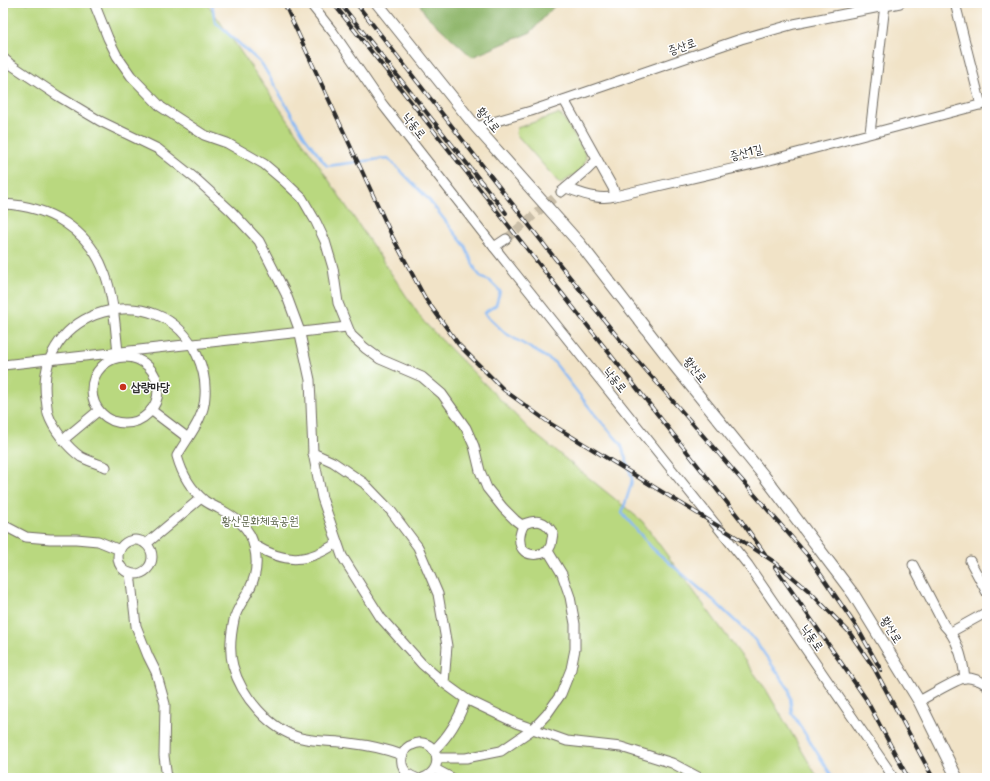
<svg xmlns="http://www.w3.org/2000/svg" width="990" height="781" viewBox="0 0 990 781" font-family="'Balsamiq Sans','Poor Story',sans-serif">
<rect width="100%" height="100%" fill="#fff"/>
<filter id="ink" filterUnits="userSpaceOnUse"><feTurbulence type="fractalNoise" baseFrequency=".025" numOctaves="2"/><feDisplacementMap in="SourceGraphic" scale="8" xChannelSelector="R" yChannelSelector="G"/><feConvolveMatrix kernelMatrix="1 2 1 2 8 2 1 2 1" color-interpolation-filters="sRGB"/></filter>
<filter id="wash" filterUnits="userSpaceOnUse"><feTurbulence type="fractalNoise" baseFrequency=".012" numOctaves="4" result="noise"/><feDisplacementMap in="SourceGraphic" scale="16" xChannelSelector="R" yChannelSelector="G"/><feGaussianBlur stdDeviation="0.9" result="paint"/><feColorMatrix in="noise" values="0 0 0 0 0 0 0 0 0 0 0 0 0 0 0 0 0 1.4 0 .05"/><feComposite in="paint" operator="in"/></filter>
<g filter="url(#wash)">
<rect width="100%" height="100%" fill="#f1e3c7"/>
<!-- green -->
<g fill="#b9d87f" stroke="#728255">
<polygon points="3,3 207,3 316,161 423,321 530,430 642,521 765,688 818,778 3,778"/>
<polygon points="558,114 562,116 585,152 586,158 582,170 560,184 516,134 517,128"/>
</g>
<!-- forest -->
<polygon fill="#92b86e" stroke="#5e724c" points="419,3 557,3 531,32 472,57 426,15"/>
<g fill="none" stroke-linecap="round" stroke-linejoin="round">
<!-- stream -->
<polyline stroke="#89baf5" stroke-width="2.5" points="212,3 215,22 262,64 305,137 327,166 388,158 429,200 465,246 476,271 482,278 490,281 500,291 496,305 484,313 505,333 554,362 596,416 621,444 632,478 631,485 622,513 652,548 713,600 754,639 789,689 792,713 833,778"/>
</g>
</g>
<g filter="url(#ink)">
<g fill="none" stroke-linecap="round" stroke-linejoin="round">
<!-- minor-tunnel -->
<polyline stroke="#c9bea8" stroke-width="9" stroke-dasharray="9 4.5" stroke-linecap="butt" points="506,239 561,192"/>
<defs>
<g id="minor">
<polyline points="94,3 108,38 117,56 131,76 161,107 204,135 227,143 264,164 283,180 302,198 316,222 325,241 333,268 338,303 351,335 365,348 380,359 422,377 442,394 466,428 474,446 480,471 487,488 503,508 515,520 523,526"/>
<polyline points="310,3 333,32 383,105 494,247 748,565 888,769 893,778"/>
<polyline points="955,3 981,105"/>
<polyline points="3,58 10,64 58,96 100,121 158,149 196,179 231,211 259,241 286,294 299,329 310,380 313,453 322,498 342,556 381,618 422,664 444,683 466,699 516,723 567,741 621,747 672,763 700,778"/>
<polyline points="564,100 613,188 615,196 770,160 987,103"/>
<polyline points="476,127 531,111 741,39 794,24 900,3"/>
<polyline points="870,133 885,5"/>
<path d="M566 188C581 193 599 201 615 196"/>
<polyline points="561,192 587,170 597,160"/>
<path d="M3 204C49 206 89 229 105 274 114 299 115 326 118 352"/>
<polyline points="494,247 506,239"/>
<circle cx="125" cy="390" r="33"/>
<polyline points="3,365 347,327"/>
<polyline points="151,410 188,438"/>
<polyline points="63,440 98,411"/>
<polyline points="313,453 333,462 364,483 391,511 418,547 438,594 447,646 444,683"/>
<path d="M106 467C98 464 89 461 81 457 68 448 53 429 48 414 47 410 47 404 46 399 33 308 161 273 197 355 203 368 206 382 205 396 204 420 188 436 177 456 182 474 190 489 205 501 209 504 214 506 218 508 235 517 250 527 254 546 258 561 256 577 249 590 244 600 236 609 234 620 231 634 229 652 233 666 241 696 270 730 301 738 317 742 333 741 349 743 367 745 386 749 402 755"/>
<polyline points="3,525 26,537 50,539 76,539 98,541 120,550"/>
<circle cx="135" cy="557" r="17"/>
<polyline points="146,544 201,498"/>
<path d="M254 545C286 564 307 563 337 543"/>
<polyline points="970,561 987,593"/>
<path d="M913 565 944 625C957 638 963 660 965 678"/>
<polyline points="130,573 136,626 148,656 156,672 165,704 164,756 167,778"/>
<polyline points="951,632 987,612"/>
<path d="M919 701C931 695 951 682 964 678 970 677 983 681 987 686"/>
<path d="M434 750C450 735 459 719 466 699"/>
<path d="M437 758H466L501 751 533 729 547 714 561 694 571 669 575 649V624L570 597 562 574 548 551 551 545 553 533C545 520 537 519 524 524 513 545 524 562 548 551"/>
<polyline points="435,769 452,778"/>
<path d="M416 778C411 776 406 774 404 769 401 764 401 759 403 754 405 749 408 746 412 745 434 734 449 768 423 778"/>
</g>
<polyline id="major" points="377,3 476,127 581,245 674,365 764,476 854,595 919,701 957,778"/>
</defs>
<!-- minor casing -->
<use href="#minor" stroke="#706b62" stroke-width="11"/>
<!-- major casing -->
<use href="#major" stroke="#706b62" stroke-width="13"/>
<!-- minor -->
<use href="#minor" stroke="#fff" stroke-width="9"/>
<!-- major -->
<use href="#major" stroke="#fff" stroke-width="11"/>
<defs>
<g id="rail">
<polyline points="284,3 393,238 425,298 459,345 504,390 551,424 736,537 776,563 809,591 849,632 874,668 933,778"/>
<polyline points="333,3 740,519 765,554"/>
<polyline points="340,3 506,213"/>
<polyline points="356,3 553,256 624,345 808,556 858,629 881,670"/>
<polyline points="775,567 866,699 908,778"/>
</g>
</defs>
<!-- rail casing -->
<use href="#rail" stroke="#2b2b2b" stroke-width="4"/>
<!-- rail -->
<use href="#rail" stroke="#fff" stroke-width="2.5" stroke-dasharray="8" stroke-linecap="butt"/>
</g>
</g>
<!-- markers -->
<circle fill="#c8321e" stroke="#fff" stroke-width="1.5" cx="123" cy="387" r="4"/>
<g text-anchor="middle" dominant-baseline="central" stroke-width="3" stroke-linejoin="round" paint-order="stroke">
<!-- street labels -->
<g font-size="12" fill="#2b2b2b" stroke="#fff">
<text transform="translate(682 47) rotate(-19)">증산로</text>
<text transform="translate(488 120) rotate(50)">황산로</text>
<text transform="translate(414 126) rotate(52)">낙동로</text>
<text transform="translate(746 153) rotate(-13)">증산1길</text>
<text transform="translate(695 370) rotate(51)">황산로</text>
<text transform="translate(615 380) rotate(51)">낙동로</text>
<text transform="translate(891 630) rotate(58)">황산로</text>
<text transform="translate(812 638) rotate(55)">낙동로</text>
</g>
<!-- poi labels -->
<g font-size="12" font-weight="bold" fill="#2b2b2b" stroke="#fff" text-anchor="start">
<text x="131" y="387">삽량마당</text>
</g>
<!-- park labels -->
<g font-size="12" fill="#565f44" stroke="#fff">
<text x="260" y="521">황산문화체육공원</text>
</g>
</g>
<!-- margin -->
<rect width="990" height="781" fill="none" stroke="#fff" stroke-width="16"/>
</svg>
